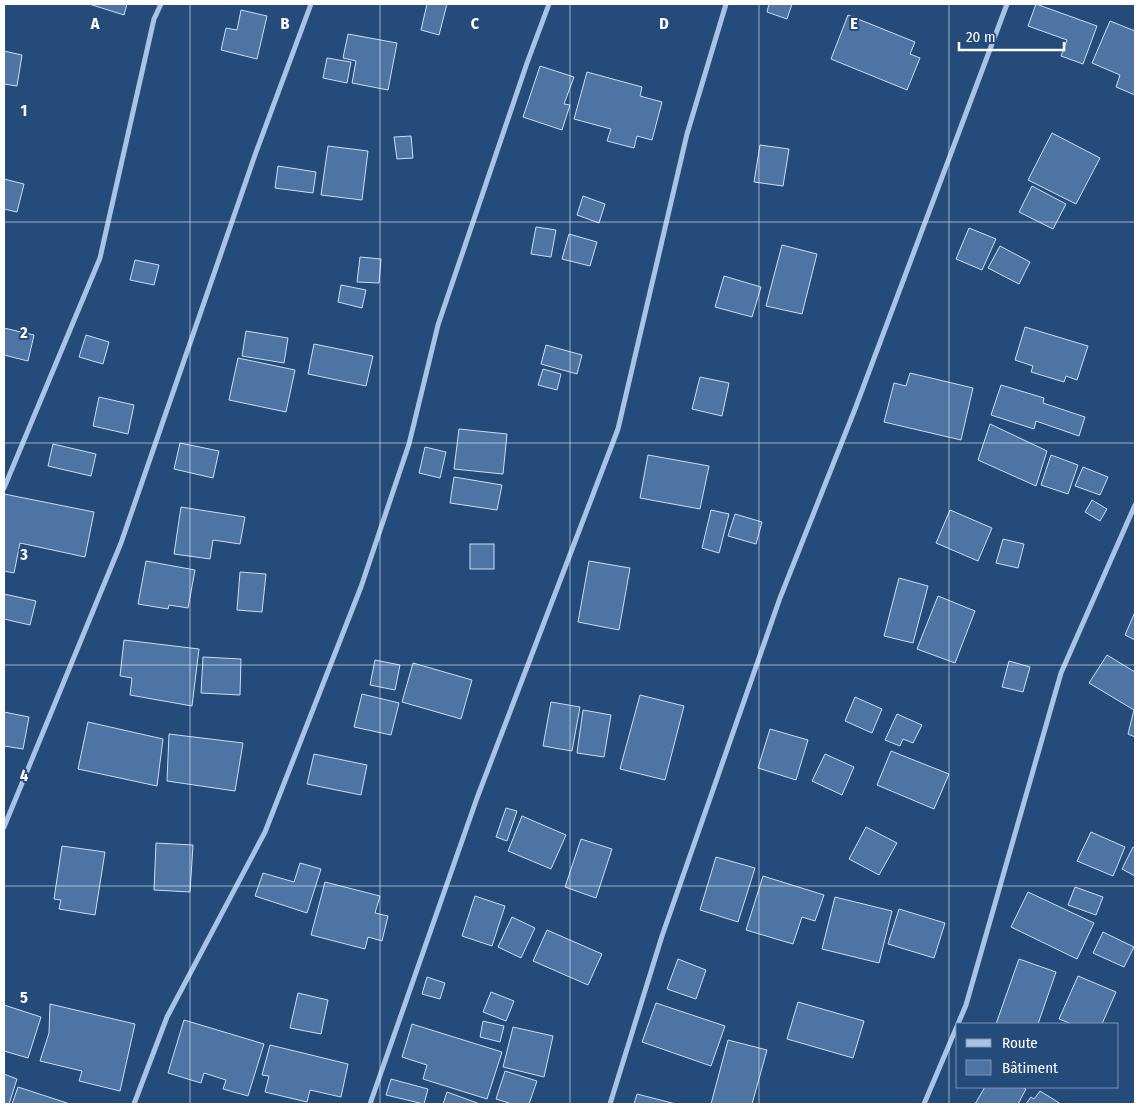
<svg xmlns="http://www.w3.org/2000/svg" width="1139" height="1108" viewBox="0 0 1139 1108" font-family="'Fira Sans Condensed',sans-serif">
<rect width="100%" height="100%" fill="#254b7a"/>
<!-- building -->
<g fill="#4e74a3" stroke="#cbddf3">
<polygon points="89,4 127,4 124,15"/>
<polygon points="427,4 447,4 439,35 421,30"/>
<polygon points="769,4 792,4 787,19 767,12"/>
<polygon points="1036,4 1097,26 1083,64 1061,56 1067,40 1028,26"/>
<polygon points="241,10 267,16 257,59 221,50 226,28 237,30"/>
<polygon points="848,15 915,42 910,54 920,58 907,90 831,59"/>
<polygon points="1110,21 1135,31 1135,95 1116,87 1120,75 1092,63"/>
<polygon points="348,34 397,43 388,90 352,83 356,61 343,58"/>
<polygon points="4,51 22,55 17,86 4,84"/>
<polygon points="327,58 351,62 347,83 323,78"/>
<polygon points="540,66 574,77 564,104 570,105 562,130 523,117"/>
<polygon points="587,72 642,87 640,96 662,102 652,140 637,136 634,148 607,141 611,129 574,119"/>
<polygon points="1052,133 1100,158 1076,204 1028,180"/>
<polygon points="411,136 413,158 397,159 394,137"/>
<polygon points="760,145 789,149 783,186 754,182"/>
<polygon points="328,146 368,151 362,200 321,195"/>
<polygon points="278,166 316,172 313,193 275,188"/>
<polygon points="4,179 24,184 17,212 4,209"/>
<polygon points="1032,186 1066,204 1053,229 1019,212"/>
<polygon points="583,196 605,204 599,223 577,215"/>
<polygon points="536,227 556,230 551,257 531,254"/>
<polygon points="969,228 996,239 982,270 956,259"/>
<polygon points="569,234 597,242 590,266 562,259"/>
<polygon points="782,245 817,254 802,314 766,306"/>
<polygon points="1000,246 1030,262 1019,284 988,268"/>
<polygon points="360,257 381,259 379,283 357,282"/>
<polygon points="135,260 159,265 154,285 130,280"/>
<polygon points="724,276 761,287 752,317 715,307"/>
<polygon points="341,285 366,290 362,308 338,302"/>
<polygon points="1025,327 1088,346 1077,380 1066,376 1064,382 1031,372 1033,366 1015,360"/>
<polygon points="4,328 34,335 28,361 4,355"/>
<polygon points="246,331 288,338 284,363 242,356"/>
<polygon points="86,335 109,342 103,364 79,357"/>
<polygon points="314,344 373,356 366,386 308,374"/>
<polygon points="546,345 582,355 577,374 541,364"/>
<polygon points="238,358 295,370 286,412 229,400"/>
<polygon points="543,369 561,374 557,390 538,385"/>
<polygon points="910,373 973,388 961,440 884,422 894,383 906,386"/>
<polygon points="700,377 729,383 722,416 692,409"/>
<polygon points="1001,385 1044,398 1043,403 1085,417 1079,436 1036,421 1034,429 991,415"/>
<polygon points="99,397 134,405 128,434 93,426"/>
<polygon points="990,424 1047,451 1036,486 978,460"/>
<polygon points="459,429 507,434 503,474 454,469"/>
<polygon points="180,443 219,451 213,478 174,469"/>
<polygon points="53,444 96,454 91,476 48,466"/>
<polygon points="425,447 446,452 440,478 419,473"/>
<polygon points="648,455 709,466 700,509 640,498"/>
<polygon points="1051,455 1078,465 1068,494 1041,485"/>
<polygon points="1083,467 1108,477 1100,495 1075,486"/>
<polygon points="454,477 502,485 497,510 450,503"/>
<polygon points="4,494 94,512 85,557 20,543 14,573 4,571"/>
<polygon points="1092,500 1107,509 1100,521 1085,512"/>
<polygon points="181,507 245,517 240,544 213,540 210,559 174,554"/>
<polygon points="711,510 729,514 719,553 702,548"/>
<polygon points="950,510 992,528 978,561 936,543"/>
<polygon points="735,514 762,522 756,544 728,536"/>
<polygon points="1003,539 1024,544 1018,568 996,563"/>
<rect x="470" y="544" width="24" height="25"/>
<polygon points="146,561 195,570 188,608 169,605 168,609 138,604"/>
<polygon points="589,561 630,568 619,630 578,622"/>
<polygon points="240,572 266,574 262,612 237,610"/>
<polygon points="899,578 928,586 913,643 884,636"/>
<polygon points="4,594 36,601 30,625 4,619"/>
<polygon points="938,596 975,611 955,663 917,649"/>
<polygon points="1135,612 1135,640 1125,635"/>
<polygon points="124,640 199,649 192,706 130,695 132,678 120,676"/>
<polygon points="1107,655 1135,672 1135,737 1128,734 1134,710 1089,683"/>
<polygon points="203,657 241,659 240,695 201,693"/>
<polygon points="375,660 400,665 395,690 370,685"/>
<polygon points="1009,661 1030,667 1023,692 1002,687"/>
<polygon points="413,663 472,680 461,719 402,702"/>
<polygon points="362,694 399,703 391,735 354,727"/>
<polygon points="640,695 684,706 665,780 620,769"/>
<polygon points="855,697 882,709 872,733 845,721"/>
<polygon points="551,702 580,707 572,751 543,746"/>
<polygon points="583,710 611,715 604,757 577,753"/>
<polygon points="4,712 29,717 23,749 4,746"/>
<polygon points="897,714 922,725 913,743 903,739 900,746 885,740"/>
<polygon points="88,722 163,739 157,786 78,769"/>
<polygon points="770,729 808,740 796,780 758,768"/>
<polygon points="169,734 243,743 235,791 167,781"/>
<polygon points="891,751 949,774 934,809 877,785"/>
<polygon points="314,754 367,765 361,795 307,784"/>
<polygon points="825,754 854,767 842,795 812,781"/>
<polygon points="506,808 517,811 507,841 496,837"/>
<polygon points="522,816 566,835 551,869 508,851"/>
<polygon points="866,827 897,843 879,875 849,859"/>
<polygon points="1091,832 1125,847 1113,876 1077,861"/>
<polygon points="581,839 612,849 596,898 565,887"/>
<polygon points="156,843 193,845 190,892 154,890"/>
<polygon points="62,846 105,852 95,915 59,909 61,900 54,899"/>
<polygon points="1133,847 1135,848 1135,876 1122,869"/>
<polygon points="716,857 755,868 738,922 700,910"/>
<polygon points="300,863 321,869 307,913 255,896 263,873 294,882"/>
<polygon points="763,876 824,895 815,921 802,917 793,944 746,930"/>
<polygon points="325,882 380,896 375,913 388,916 382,941 368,937 365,949 311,935"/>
<polygon points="1075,887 1103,897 1096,915 1068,905"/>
<polygon points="1028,892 1094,923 1077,959 1011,927"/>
<polygon points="475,896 505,906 492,946 462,936"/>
<polygon points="835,897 892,911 879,963 822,949"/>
<polygon points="899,909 945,923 934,958 888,944"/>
<polygon points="512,917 535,928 521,958 498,947"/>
<polygon points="547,930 602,954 588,985 533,961"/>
<polygon points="1103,932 1134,947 1124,967 1093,953"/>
<polygon points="678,959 706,970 696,999 667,989"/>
<polygon points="1019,959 1056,972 1038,1024 996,1024"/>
<polygon points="1078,976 1116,992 1102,1024 1072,1024 1059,1019"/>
<polygon points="427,977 445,983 440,999 422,994"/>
<polygon points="491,992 514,1001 506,1021 483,1012"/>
<polygon points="298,993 328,1000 321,1034 290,1028"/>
<polygon points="798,1002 864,1021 853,1058 787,1039"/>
<polygon points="656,1003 725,1026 711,1066 642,1042"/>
<polygon points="50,1004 135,1024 120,1091 79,1081 82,1071 40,1061 49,1033"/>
<polygon points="4,1005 41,1017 28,1058 4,1051"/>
<polygon points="184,1020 264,1044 248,1096 223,1089 226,1080 204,1073 201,1083 168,1073"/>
<polygon points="483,1021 504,1026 500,1042 480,1037"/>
<polygon points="412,1024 502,1052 487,1099 423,1079 427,1065 402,1057"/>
<polygon points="513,1027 553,1036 544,1077 503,1067"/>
<polygon points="728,1040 767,1050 752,1104 711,1104"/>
<polygon points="270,1045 348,1064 341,1097 310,1090 307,1102 265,1092 269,1076 262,1075"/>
<polygon points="505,1071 537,1081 529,1104 512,1104 496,1099"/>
<polygon points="4,1074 17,1079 9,1104 4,1104"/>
<polygon points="391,1079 428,1089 424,1104 386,1095"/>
<polygon points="18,1087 70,1104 12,1104"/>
<polygon points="985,1087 1021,1087 1026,1089 1018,1104 975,1104"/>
<polygon points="1040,1091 1061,1104 1026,1104 1031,1097 1034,1099"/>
<polygon points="447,1092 480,1104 443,1104"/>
<polygon points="637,1094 676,1104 634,1104"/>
</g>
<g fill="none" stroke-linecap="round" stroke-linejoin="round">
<!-- street -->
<g stroke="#a8c3e4" stroke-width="5">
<polyline points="4,488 100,258 154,19 161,4"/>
<polyline points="4,827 121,543 255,155 311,4"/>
<polyline points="134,1104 167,1017 265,832 361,587 409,444 438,325 527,63 549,4"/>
<polyline points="370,1104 477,798 618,429 687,134 726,4"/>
<polyline points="610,1104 662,936 780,598 855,409 1007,4"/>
<polyline points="924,1104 966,1005 1061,673 1135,505"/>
</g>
</g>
<!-- grid -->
<path fill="none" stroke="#fff" stroke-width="1" stroke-opacity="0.55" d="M190 4V1104M380 4V1104M570 4V1104M759 4V1104M949 4V1104M4 222H1135M4 443H1135M4 665H1135M4 886H1135"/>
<g font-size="16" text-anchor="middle" font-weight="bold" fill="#fff" stroke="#254b7a" stroke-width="4" stroke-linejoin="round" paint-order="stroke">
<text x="95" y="29">A</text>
<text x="285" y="29">B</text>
<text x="475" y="29">C</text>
<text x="664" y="29">D</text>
<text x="854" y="29">E</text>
<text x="24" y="116">1</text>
<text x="24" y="338">2</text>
<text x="24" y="560">3</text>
<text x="24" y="781">4</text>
<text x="24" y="1003">5</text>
</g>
<!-- border -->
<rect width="1139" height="1108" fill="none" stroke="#ffffff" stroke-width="10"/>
<!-- legend -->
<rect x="956" y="1023" width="162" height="65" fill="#254b7a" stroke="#7c93af"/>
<rect x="966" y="1039" width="25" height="8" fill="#a8c3e4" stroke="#7c93af"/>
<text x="1002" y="1048" font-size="15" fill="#ffffff">Route</text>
<rect x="966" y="1060" width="25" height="15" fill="#4e74a3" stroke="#7c93af"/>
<text x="1002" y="1073" font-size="15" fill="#ffffff">Bâtiment</text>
<!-- scale -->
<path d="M959 42v8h105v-8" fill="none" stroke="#ffffff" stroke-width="2.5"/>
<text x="966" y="42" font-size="15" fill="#ffffff" stroke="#254b7a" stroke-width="4" paint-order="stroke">20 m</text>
</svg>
